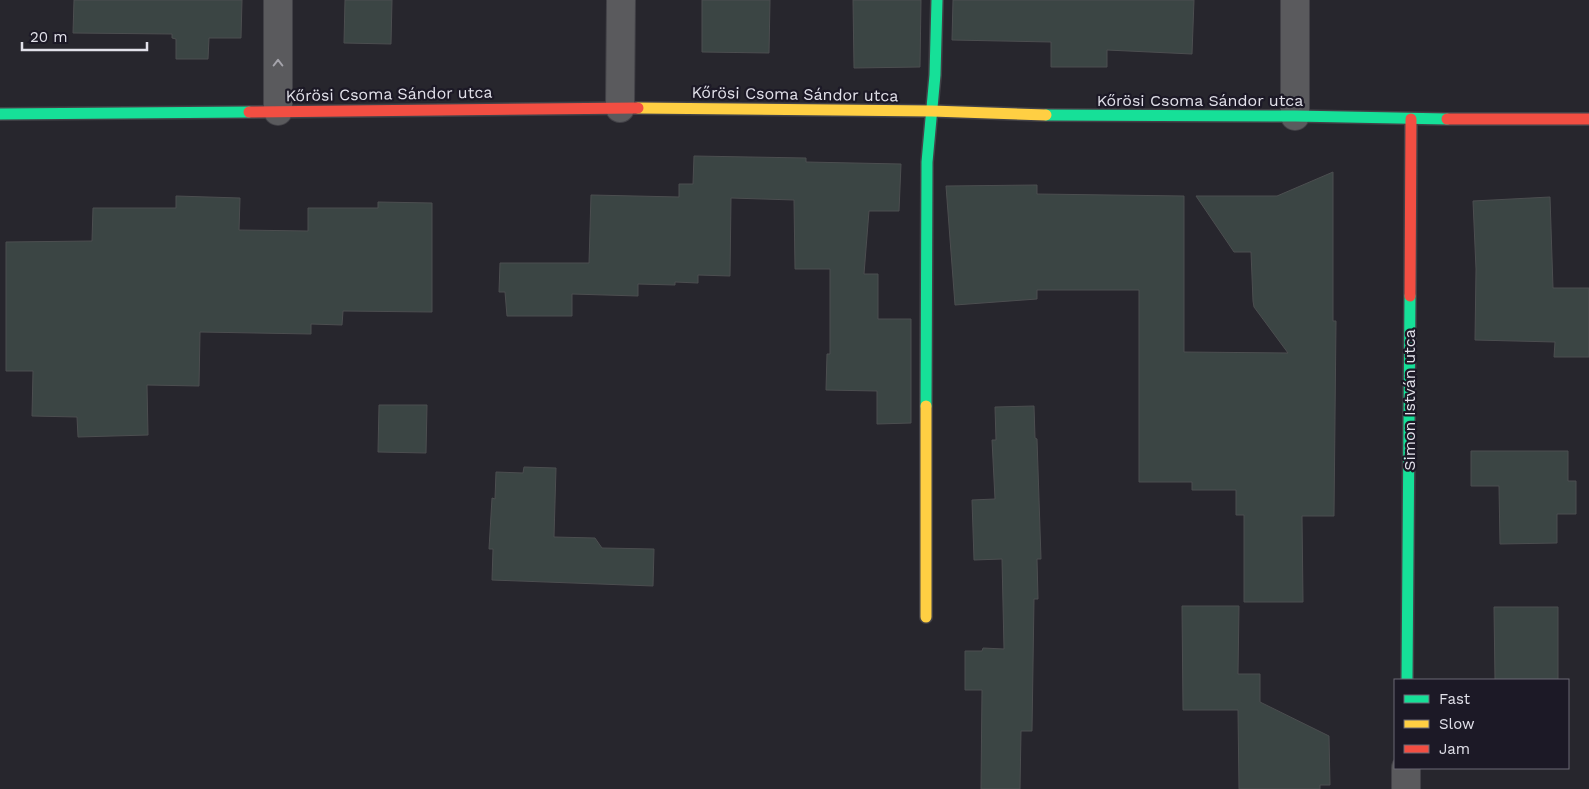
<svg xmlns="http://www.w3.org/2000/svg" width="1589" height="789" viewBox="0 0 1589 789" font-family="'Work Sans',sans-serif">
<rect width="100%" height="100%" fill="#27262d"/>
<!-- building -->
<g fill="#3b4544" stroke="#4c4e50">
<polygon points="74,0 242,0 241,38 209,38 208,59 176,59 176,39 172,38 172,34 73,33"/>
<polygon points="345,0 392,0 391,44 344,43"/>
<polygon points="702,0 770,0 769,53 702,52"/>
<polygon points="853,0 921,0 920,67 854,68"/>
<polygon points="953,0 1194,0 1192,54 1107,50 1107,67 1051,67 1051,42 952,40"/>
<polygon points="694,156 806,158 806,162 901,164 899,211 869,211 864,274 878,274 878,319 911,319 911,423 877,424 877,391 826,390 827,354 830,354 830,269 795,269 794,200 731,198 730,276 698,275 698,283 675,282 675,285 638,284 638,296 572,294 572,316 507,316 505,292 499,292 500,263 589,263 591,195 679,197 679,184 693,184"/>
<polygon points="1333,172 1333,321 1336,321 1334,516 1302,516 1303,602 1244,602 1244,515 1236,515 1236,490 1192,490 1192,482 1139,482 1139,290 1037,290 1037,299 955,305 946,186 1037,185 1037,194 1184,196 1184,352 1288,353 1254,307 1253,301 1251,252 1234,252 1196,196 1277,196"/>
<polygon points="176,196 240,198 239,230 308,231 308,208 378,208 378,202 432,203 432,312 343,311 342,325 311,324 311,334 200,332 199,386 147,385 148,435 78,437 77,417 32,416 33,371 6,371 6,242 92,241 93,208 176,208"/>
<polygon points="1550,197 1553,288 1589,288 1589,357 1554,357 1555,342 1475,340 1476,269 1473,201"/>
<polygon points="379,405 427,405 426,453 378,452"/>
<polygon points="1034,406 1035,438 1037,439 1041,559 1037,559 1038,599 1034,599 1032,731 1021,731 1020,789 981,789 982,690 965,690 965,651 982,651 983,648 1004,649 1002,559 974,560 972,500 995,499 992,440 996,440 995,407"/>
<polygon points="1471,451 1568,451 1568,481 1576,481 1576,514 1557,514 1557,543 1500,544 1499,486 1471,486"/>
<polygon points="524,467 556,468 554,537 595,538 602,548 654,549 653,586 492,580 493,549 489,549 492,498 495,499 496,472 523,473"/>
<polygon points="1182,606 1239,606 1238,674 1260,674 1260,702 1329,736 1330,785 1320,785 1320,789 1239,789 1238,710 1183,710"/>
<polygon points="1494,607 1558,607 1558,680 1495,680"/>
</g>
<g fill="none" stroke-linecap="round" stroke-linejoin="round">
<defs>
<g id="street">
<polyline points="620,108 621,0"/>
<polyline points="278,111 278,0"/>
<polyline points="1295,116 1295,0"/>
<polyline points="1406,789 1406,768"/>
</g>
<g id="fast">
<polyline points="0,114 249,112"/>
<polyline points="1046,115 1295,116 1447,119"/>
<polyline points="926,406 927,162 935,75 937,0"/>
<polyline points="1407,680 1410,296"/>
</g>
<g id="slow">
<polyline points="638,108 932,111 1046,115"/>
<polyline points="926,617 926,406"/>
</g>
<g id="jam">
<polyline points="249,112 638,108"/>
<polyline points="1447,119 1589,119"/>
<polyline points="1410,296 1411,119"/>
</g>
</defs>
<!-- street casing -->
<use href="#street" stroke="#424147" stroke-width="30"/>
<!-- fast casing -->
<use href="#fast" stroke="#424147" stroke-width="14"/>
<!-- slow casing -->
<use href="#slow" stroke="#424147" stroke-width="14"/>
<!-- jam casing -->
<use href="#jam" stroke="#424147" stroke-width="14"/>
<!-- street -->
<use href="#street" stroke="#5a5a5d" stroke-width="28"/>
<!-- fast -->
<use href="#fast" stroke="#16e098" stroke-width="11"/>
<!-- slow -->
<use href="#slow" stroke="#ffcf43" stroke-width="11"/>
<!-- jam -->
<use href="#jam" stroke="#f24e42" stroke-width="11"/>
</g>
<!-- one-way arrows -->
<defs><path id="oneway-chevron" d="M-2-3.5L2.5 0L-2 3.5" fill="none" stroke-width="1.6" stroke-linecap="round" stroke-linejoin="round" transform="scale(1.25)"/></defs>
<use stroke="#a5a4ab" href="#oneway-chevron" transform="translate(278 63) rotate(-90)"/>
<g text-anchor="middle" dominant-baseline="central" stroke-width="4.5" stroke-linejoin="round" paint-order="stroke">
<!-- street labels -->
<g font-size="16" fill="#e2e1ea" stroke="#1c1926">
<text transform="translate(389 94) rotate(-1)">Kőrösi Csoma Sándor utca</text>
<text transform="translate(795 94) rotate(1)">Kőrösi Csoma Sándor utca</text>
<text x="1200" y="100">Kőrösi Csoma Sándor utca</text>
<text transform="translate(1409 400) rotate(-90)">Simon István utca</text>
</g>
</g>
<!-- legend -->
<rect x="1394" y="679" width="175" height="90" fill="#1c1926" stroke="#6b6974"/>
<rect x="1404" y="695" width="25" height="8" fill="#16e098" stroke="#6b6974"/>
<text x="1439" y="704" font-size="15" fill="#e2e1ea">Fast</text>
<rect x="1404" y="720" width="25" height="8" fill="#ffcf43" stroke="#6b6974"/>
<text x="1439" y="729" font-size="15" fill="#e2e1ea">Slow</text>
<rect x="1404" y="745" width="25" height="8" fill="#f24e42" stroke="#6b6974"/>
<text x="1439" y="754" font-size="15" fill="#e2e1ea">Jam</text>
<!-- scale -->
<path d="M22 42v8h125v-8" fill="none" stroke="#e2e1ea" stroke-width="2.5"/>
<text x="30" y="42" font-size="15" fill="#e2e1ea" stroke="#1c1926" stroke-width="4" paint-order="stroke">20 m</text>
</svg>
